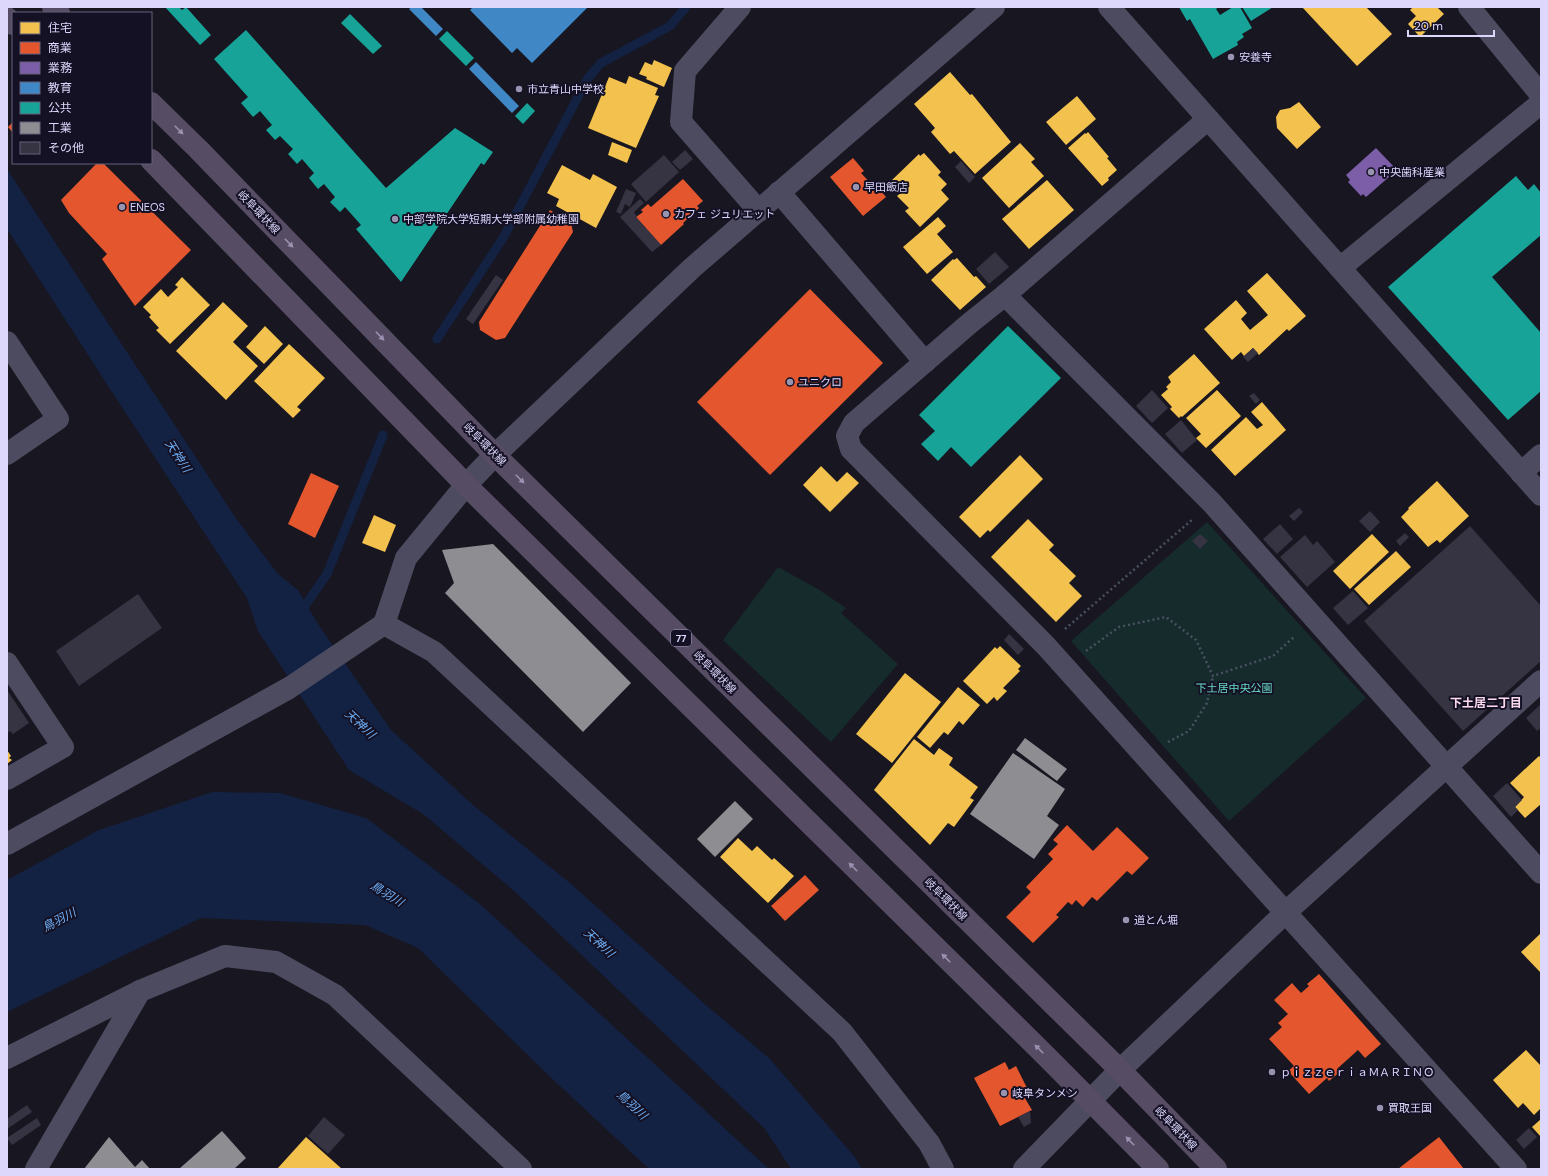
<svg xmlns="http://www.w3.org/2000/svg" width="1548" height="1176" viewBox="0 0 1548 1176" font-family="'DM Sans','Noto Sans JP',sans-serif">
<rect width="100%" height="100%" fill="#181620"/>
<!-- green -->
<g fill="#152b2c">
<polygon points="1207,522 1366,698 1229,821 1071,641"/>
<polygon points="778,567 818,589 846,608 841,613 898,664 831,742 723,640"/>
</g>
<!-- water -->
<g fill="#132243">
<polygon points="7,169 235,517 277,573 298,590 318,624 391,730 473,805 570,883 707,1006 769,1058 854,1156 862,1169 791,1169 765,1129 514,891 423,814 349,770 258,631 247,598 110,389 7,229"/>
<polygon points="212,792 280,793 366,818 480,904 769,1169 649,1169 544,1071 418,948 365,925 201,918 7,1012 7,880 99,830"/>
</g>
<!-- homes -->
<g fill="#f2c14e">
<polygon points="1302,7 1366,7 1392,34 1357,66"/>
<polygon points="1413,7 1437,7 1444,14 1420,37 1408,24 1416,16 1410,10"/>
<polygon points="654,60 672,68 664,87 646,79 647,77 639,74 645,62 652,65"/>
<polygon points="950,72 970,95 972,94 1011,142 975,174 954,151 950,154 931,132 935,128 914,104"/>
<polygon points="629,76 658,88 655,95 659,96 636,148 588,128 609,77 626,84"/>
<polygon points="1077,96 1096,119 1066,145 1046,122"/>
<polygon points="1299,102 1321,127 1297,149 1277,128 1276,117 1280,110 1290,108"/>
<polygon points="1088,132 1109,157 1107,158 1117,170 1108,178 1109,180 1102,186 1068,148 1085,133 1086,134"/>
<polygon points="612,142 632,150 627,163 608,155"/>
<polygon points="1020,143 1035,159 1031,162 1044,176 1009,208 982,178"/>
<polygon points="924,153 941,172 938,175 947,184 941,190 949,199 920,227 905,211 909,208 897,196 902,192 891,181 919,154 920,156"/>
<polygon points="562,165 590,180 593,174 617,187 596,228 556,206 559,199 547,193"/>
<polygon points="1047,180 1074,210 1029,249 1002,219"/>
<polygon points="938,217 946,226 937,234 953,252 927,274 903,247"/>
<polygon points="957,258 974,277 976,276 986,287 960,310 931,280 953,259 954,260"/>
<polygon points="1267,273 1306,316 1289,331 1287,329 1259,355 1253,348 1244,356 1241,352 1232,360 1204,329 1236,300 1247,313 1241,319 1250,330 1268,315 1247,291"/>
<polygon points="182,277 210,305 170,344 156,330 159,328 149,317 151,315 143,307 161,289 168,297 178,287 175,285"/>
<polygon points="223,302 248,326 233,342 258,366 226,400 176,351"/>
<polygon points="265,326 283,344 264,364 246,347"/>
<polygon points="289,344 325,378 297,407 301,410 293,418 254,381"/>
<polygon points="1194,354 1220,383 1182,417 1181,416 1179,418 1170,409 1172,407 1161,395 1168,389 1166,387 1171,382 1168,377"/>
<polygon points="1217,390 1241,416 1206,448 1196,438 1201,434 1186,418"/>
<polygon points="1262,402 1286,430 1235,476 1211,450 1246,417 1257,429 1263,425 1251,412"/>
<polygon points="1020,455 1043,479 990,532 988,530 980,538 959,517"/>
<polygon points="821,466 837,482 847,472 859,483 830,512 803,485"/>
<polygon points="1437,481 1469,516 1440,543 1437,540 1428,547 1401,517 1409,509 1408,508"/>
<polygon points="374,515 396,525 385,552 362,543"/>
<polygon points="1028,519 1054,545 1049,550 1076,576 1069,583 1082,596 1056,622 991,557"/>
<polygon points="1372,534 1389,552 1350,589 1333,571"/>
<polygon points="1396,551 1411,567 1369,605 1354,589"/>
<polygon points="1000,646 1021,666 1018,669 1020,671 1003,688 1007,691 997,701 994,697 987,704 963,681 995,647 997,649"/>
<polygon points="905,673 941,702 892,763 856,734"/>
<polygon points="958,687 980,705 963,725 959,721 948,735 944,732 930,748 917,737"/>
<polygon points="914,739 934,755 939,748 953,758 949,765 978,787 970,798 974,800 954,827 948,823 930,845 874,790"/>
<polygon points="7,750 11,756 9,758 12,760 7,764"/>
<polygon points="1539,756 1541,758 1541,804 1525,818 1515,807 1524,797 1510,783"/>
<polygon points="738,838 752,851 757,846 772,860 774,858 794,876 768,903 720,857"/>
<polygon points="1541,933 1541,971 1540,972 1521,952"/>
<polygon points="1526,1050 1541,1066 1541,1108 1534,1115 1523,1103 1518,1108 1493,1080"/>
<polygon points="1541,1119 1541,1137 1532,1127"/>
<polygon points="306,1137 342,1169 277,1169"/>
</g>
<!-- shops -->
<g fill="#e4572e">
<polygon points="13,122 13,133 8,127"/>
<polygon points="853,158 864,171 861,173 875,188 877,186 886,197 863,216 830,177"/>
<polygon points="97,163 103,163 191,250 135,306 102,259 107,254 69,213 61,200"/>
<polygon points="683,179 703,201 697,206 699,208 683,223 684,224 661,245 636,217 643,212 641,210 648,204 651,207"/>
<polygon points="550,210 571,223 573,232 505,338 496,340 480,330 479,322"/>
<polygon points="810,289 883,363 770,475 697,402"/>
<polygon points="311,473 339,486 315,538 288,524"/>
<polygon points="1067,825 1093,851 1117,827 1149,858 1132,875 1127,871 1097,901 1092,897 1083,907 1076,900 1072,905 1068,902 1056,915 1059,917 1033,943 1006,917 1031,892 1026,887 1053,859 1048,854 1058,844 1053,840"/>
<polygon points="805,875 819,890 785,921 771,906"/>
<polygon points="1319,974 1381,1044 1365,1058 1358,1050 1338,1068 1341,1071 1329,1081 1327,1078 1309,1094 1288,1071 1294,1066 1269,1039 1282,1027 1278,1023 1288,1014 1274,1000 1292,983 1301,993 1309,986 1307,984"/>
<polygon points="1005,1062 1009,1070 1016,1066 1029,1092 1023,1095 1032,1110 1000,1126 974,1078"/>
<polygon points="1439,1137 1464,1169 1398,1169"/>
</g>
<!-- offices -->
<polygon fill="#7b5ea7" points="1376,148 1397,170 1366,197 1363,194 1361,196 1348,182 1350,180 1346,175"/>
<!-- schools -->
<g fill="#3f88c5">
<polygon points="412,7 421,7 443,29 436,36 409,9"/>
<polygon points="473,7 588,7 532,63 517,48 512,53 470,10"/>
<polygon points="476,62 519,106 512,113 469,69"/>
</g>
<!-- public -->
<g fill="#17a398">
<polygon points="165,7 179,7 182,10 186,7 211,35 200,45"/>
<polygon points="1179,7 1219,7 1216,9 1220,15 1233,7 1240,7 1252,28 1242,34 1244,37 1237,42 1238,45 1213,59 1190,19 1187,21"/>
<polygon points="1242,7 1273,7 1251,21"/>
<polygon points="350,14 382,46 373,54 341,23"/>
<polygon points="246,30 386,188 455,128 493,152 484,165 481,163 401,282 356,229 361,225 345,207 340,212 330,202 335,197 324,184 318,189 309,178 314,173 302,159 297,164 288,154 293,149 280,136 275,140 266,130 272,125 260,111 253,117 241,103 248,97 214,59"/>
<polygon points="447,31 474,58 466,66 439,39"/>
<polygon points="527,103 535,111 523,124 515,116"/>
<polygon points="1516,176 1528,190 1534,184 1541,193 1541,235 1492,277 1541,333 1541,391 1508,420 1388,287"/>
<polygon points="1008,326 1061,378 971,467 951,447 938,461 921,444 935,431 919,415"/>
</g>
<!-- industry -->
<g fill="#8d8d92">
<polygon points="493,544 631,683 583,732 445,593 454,583 442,550"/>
<polygon points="1025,738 1067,769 1057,781 1016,750"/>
<polygon points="1013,753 1065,789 1047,816 1059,825 1034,859 970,814"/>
<polygon points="735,801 753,819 715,857 697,839"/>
<polygon points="222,1131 246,1158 234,1169 179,1169"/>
<polygon points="109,1137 135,1167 142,1160 150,1169 84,1169"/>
</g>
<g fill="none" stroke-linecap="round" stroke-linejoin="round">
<!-- stream -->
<g stroke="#132243" stroke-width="9">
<polyline points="437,339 503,238 588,78 601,63 670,26 686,7"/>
<polyline points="300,613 327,574 383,435"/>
</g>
</g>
<!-- building -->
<g fill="#363342">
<polygon points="685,150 693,159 680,170 672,162"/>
<polygon points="664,155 679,172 646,202 631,184"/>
<polygon points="961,161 975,177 969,183 955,167"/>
<polygon points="626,189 636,193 630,207 625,204 621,214 616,212"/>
<polygon points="640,199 644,203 634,212 637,217 636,217 661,245 652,252 620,217"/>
<polygon points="995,252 1009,267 989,284 976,269"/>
<polygon points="496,275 503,280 473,324 466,319"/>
<polygon points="1253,348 1258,353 1248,362 1243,357"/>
<polygon points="1152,390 1168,408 1152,423 1136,406"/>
<polygon points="1254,393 1260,400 1256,404 1249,396"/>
<polygon points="1181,420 1197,440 1182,453 1165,434"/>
<polygon points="1299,508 1303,512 1294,521 1289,516"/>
<polygon points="1370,511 1380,522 1370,532 1359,521"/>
<polygon points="1280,524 1293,539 1277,554 1263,539"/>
<polygon points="1470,526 1541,606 1541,661 1463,731 1364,621"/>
<polygon points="1405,533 1409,537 1400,546 1396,541"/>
<polygon points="1200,534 1208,541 1200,549 1192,541"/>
<polygon points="1305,535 1313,545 1317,541 1335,562 1307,587 1280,557"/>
<polygon points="1353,591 1368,608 1348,625 1333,608"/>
<polygon points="138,594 162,628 79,686 56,651"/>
<polygon points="1009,634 1024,649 1018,655 1004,640"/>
<polygon points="7,690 29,723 13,734 10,731 7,733"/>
<polygon points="1541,704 1541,728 1537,731 1526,718"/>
<polygon points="1507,783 1522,800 1515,807 1518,810 1511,817 1493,796"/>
<polygon points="27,1105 32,1112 7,1129 7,1119"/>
<polygon points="1030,1111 1031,1123 1024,1127 1018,1117"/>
<polygon points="324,1117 345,1135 328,1154 308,1136"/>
<polygon points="37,1118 41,1125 12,1145 7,1138"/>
<polygon points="1529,1128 1537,1137 1524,1149 1516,1140"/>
</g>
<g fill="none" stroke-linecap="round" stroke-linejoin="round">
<!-- path -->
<g stroke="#485260" stroke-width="2.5" stroke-dasharray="2 3" stroke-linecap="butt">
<polyline points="1065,629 1193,519"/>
<polyline points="1086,651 1119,627 1166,617 1196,640 1213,676 1273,656 1295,636"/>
<polyline points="1168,742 1189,731 1207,703 1213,676"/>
</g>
<!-- minor -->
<g stroke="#4d4b60" stroke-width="22">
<polyline points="740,7 685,71 681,122 759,211"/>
<polyline points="1469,7 1541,95"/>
<polyline points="1208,119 1005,295 970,323 854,423 847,436 851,449 1046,646 1516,1169"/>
<polyline points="779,192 925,362"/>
<polyline points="1340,268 1541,495"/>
<polyline points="1005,295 1212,503 1541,873"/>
<polyline points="7,342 58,419 7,454"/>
<polyline points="1521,473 1541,455"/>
<polyline points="384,624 434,652 842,1032 929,1143 943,1169"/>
<polyline points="7,663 63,747 7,779"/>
<polyline points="7,844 289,688 384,624 406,558 466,485"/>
<polyline points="7,1058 140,991 225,956 276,962 335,995 521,1169"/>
<polyline points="36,1169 140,991"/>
<polyline points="1024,1169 1120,1070 1285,913 1541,681"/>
</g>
<!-- tertiary -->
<g stroke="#4d4b60" stroke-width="22">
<polyline points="1109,7 1340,268 1541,103"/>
<polyline points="466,485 495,455 692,268 994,7"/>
</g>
<!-- primary -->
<g stroke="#564c64" stroke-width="22">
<polyline points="53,7 59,13"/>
<polyline points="7,18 13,24"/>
<polyline points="151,103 198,149 495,455 1120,1070 1216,1169"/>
<polyline points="151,160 466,485 1044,1054 1158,1169"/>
</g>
</g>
<!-- one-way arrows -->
<defs><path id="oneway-solid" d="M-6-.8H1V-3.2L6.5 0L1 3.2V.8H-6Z"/></defs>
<g fill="#9a92b0">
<use href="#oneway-solid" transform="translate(179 130) rotate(45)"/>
<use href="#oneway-solid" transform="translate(289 243) rotate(46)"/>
<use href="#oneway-solid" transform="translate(380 336) rotate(46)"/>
<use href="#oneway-solid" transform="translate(520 479) rotate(45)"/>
<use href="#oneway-solid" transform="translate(853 867) rotate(-135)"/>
<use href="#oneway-solid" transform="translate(946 958) rotate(-135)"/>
<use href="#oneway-solid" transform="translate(1039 1049) rotate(-135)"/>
<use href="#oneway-solid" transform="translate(1130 1141) rotate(-134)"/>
</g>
<!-- markers -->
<g fill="#9893af" stroke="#151125" stroke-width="1.5">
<circle cx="1231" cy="57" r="4"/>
<circle cx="519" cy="89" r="4"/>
<circle cx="1371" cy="172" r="4"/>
<circle cx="856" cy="187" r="4"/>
<circle cx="122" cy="207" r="4"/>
<circle cx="666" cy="214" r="4"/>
<circle cx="395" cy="219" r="4"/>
<circle cx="790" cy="382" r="4"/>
<circle cx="1126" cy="920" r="4"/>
<circle cx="1272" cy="1072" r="4"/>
<circle cx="1004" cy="1093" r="4"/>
<circle cx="1380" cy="1108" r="4"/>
</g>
<g text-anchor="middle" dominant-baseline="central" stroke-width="4" stroke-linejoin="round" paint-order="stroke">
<!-- shield labels -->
<rect fill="#151125" stroke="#a19cbc" stroke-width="1" x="671" y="630" width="20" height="16" rx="3"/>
<g font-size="10" font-weight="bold" fill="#ddd7fc">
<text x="681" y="638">77</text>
</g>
<!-- poi labels -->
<g font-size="11" fill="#ddd7fc" stroke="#151125" text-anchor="start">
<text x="1239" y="57">安養寺</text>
<text x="527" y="89">市立青山中学校</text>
<text x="1379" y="172">中央歯科産業</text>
<text x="864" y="187">早田飯店</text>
<text x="130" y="207">ENEOS</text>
<text x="674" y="214">カフェ ジュリエット</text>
<text x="403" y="219">中部学院大学短期大学部附属幼稚園</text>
<text x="798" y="382">ユニクロ</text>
<text x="1134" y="920">道とん堀</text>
<text x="1280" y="1072">ｐｉｚｚｅｒｉａＭＡＲＩＮＯ</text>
<text x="1012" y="1093">岐阜タンメン</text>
<text x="1388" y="1108">買取王国</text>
</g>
<!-- street labels -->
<g font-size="11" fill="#ddd7fc" stroke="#151125">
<text transform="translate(259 212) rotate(46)">岐阜環状線</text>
<text transform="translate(485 444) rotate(45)">岐阜環状線</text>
<text transform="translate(715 672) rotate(45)">岐阜環状線</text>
<text transform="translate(946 899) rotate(45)">岐阜環状線</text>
<text transform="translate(1176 1128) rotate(46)">岐阜環状線</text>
</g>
<!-- park labels -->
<g font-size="11" fill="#67d8c2" stroke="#151125">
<text x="1234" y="688">下土居中央公園</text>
</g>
<!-- water labels -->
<g font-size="12" font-style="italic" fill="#6caef5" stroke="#151125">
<text transform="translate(178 456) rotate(57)">天神川</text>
<text transform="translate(360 724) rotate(43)">天神川</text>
<text transform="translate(387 894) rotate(32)">鳥羽川</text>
<text transform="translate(59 920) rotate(-28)">鳥羽川</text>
<text transform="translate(599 943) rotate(43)">天神川</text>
<text transform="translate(632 1105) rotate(43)">鳥羽川</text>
</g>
<!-- neighbourhood labels -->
<g font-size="12" font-weight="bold" fill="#fcd9ed" stroke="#151125">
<text x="1486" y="703">下土居二丁目</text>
</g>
</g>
<!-- border -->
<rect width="1548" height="1176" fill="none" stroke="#ddd7fc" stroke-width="16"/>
<!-- legend -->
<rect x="12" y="12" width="140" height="152" fill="#151125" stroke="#65607b"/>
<rect x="20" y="22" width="20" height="12" fill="#f2c14e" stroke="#65607b"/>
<text x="48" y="32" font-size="12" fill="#ddd7fc">住宅</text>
<rect x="20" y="42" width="20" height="12" fill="#e4572e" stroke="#65607b"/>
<text x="48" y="52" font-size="12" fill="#ddd7fc">商業</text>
<rect x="20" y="62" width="20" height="12" fill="#7b5ea7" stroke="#65607b"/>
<text x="48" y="72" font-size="12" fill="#ddd7fc">業務</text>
<rect x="20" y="82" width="20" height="12" fill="#3f88c5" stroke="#65607b"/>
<text x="48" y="92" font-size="12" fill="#ddd7fc">教育</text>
<rect x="20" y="102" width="20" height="12" fill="#17a398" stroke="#65607b"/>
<text x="48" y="112" font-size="12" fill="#ddd7fc">公共</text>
<rect x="20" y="122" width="20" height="12" fill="#8d8d92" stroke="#65607b"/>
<text x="48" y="132" font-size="12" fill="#ddd7fc">工業</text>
<rect x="20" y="142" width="20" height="12" fill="#363342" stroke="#65607b"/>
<text x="48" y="152" font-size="12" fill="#ddd7fc">その他</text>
<!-- scale -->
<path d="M1408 30v6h86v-6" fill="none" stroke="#ddd7fc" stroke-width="2"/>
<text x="1414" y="30" font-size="12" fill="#ddd7fc" stroke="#151125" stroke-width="3" paint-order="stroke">20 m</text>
</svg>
